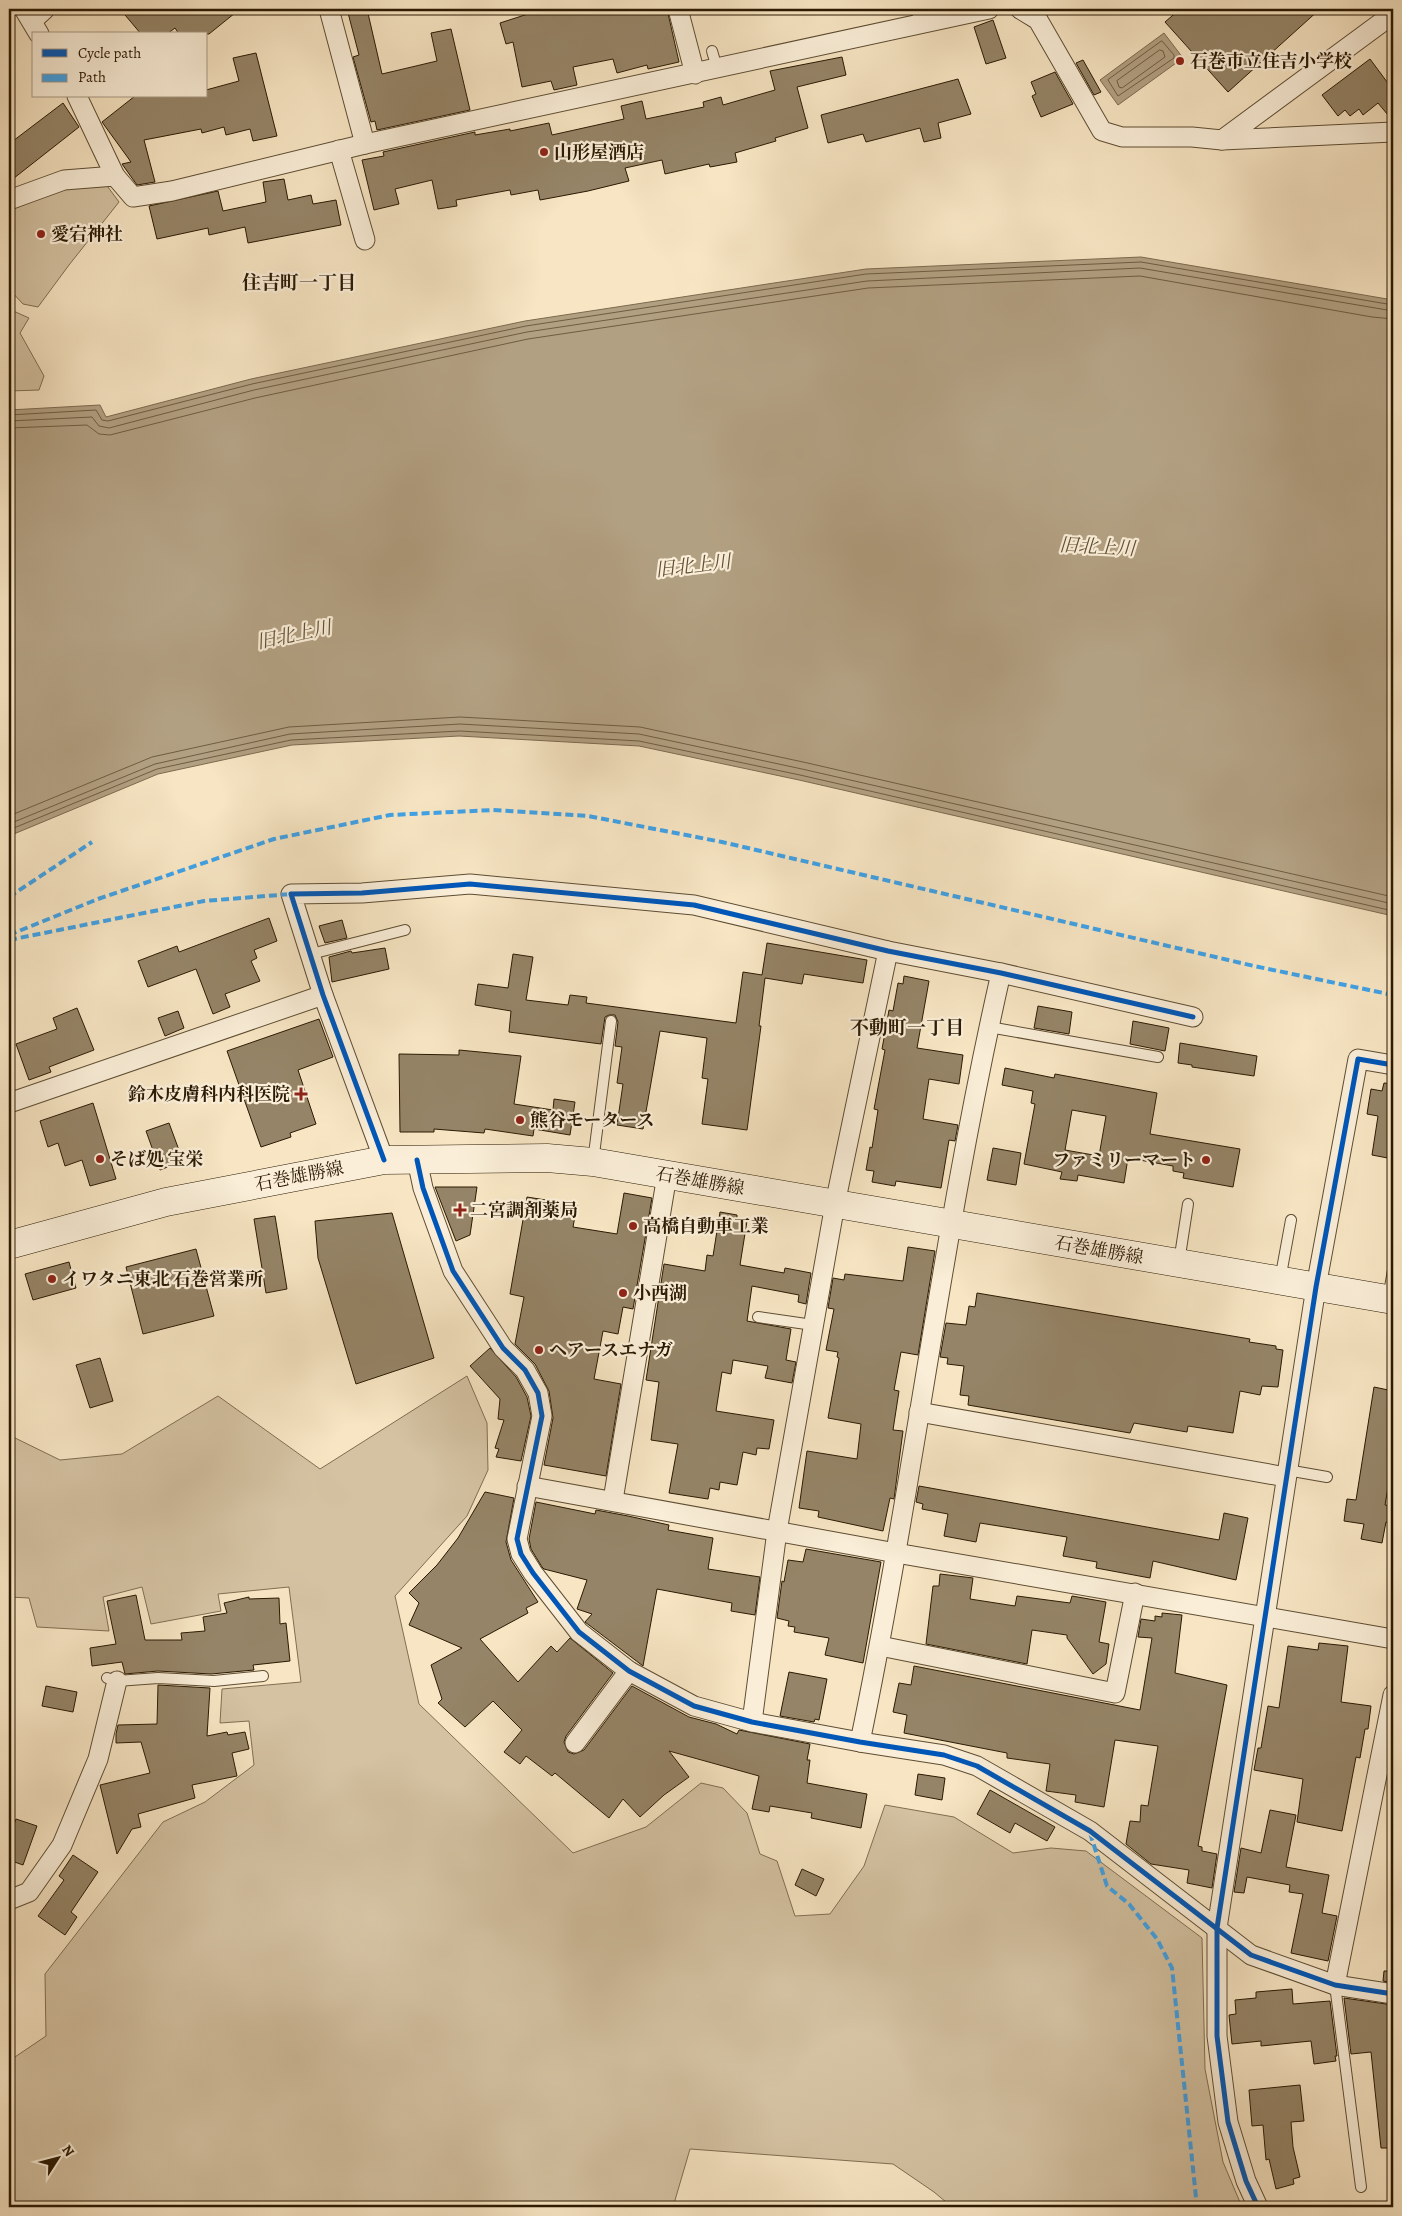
<svg xmlns="http://www.w3.org/2000/svg" width="1402" height="2216" viewBox="0 0 1402 2216" font-family="Alegreya,'Noto Serif JP',serif">
<rect width="100%" height="100%" fill="#f7e5c3"/>
<filter id="stains"><feTurbulence type="fractalNoise" baseFrequency=".004" numOctaves="4"/><feColorMatrix values="0 0 0 0 .2 0 0 0 0 .09 0 0 0 0 .02 0 0 0 .5 -.17"/></filter>
<radialGradient id="worn" r=".72"><stop offset=".6" stop-color="#630" stop-opacity="0"/><stop offset="1" stop-color="#630" stop-opacity=".3"/></radialGradient>
<!-- green -->
<g fill="#d4c2a2" stroke="#806e52">
<polygon points="105,183 119,202 69,265 38,307 23,304 9,289 9,211 57,191"/>
<polygon points="9,309 29,318 20,333 44,376 39,390 9,391"/>
<polygon points="467,1376 487,1423 488,1470 467,1516 395,1596 419,1704 573,1853 646,1827 701,1783 723,1788 747,1813 760,1854 777,1861 795,1916 830,1914 864,1866 885,1805 954,1817 1013,1853 1051,1848 1086,1851 1202,1938 1205,2069 1223,2162 1242,2207 952,2207 934,2192 893,2164 690,2149 673,2207 9,2207 9,2061 46,2036 45,1974 163,1822 205,1802 254,1765 249,1721 220,1723 222,1689 301,1682 289,1587 218,1594 221,1611 151,1624 142,1587 103,1597 109,1631 37,1627 29,1598 9,1597 9,1435 60,1460 122,1454 218,1396 320,1469"/>
</g>
<!-- water -->
<g fill="#b2a082" stroke="#7c6a4f">
<polygon points="1164,33 1183,58 1118,105 1100,80"/>
<polygon points="1141,257 1393,300 1393,916 799,780 639,746 459,736 292,745 158,774 9,836 9,410 100,405 106,417 251,379 525,321 866,269"/>
</g>
<g fill="none" stroke-linecap="round" stroke-linejoin="round">
<!-- shore -->
<g stroke="#6e5d42" stroke-width="1">
<polygon points="1162,41 1174,55 1174,58 1118,96 1108,80"/>
<polygon points="1160,50 1163,51 1165,57 1122,88 1119,87 1117,81"/>
<polyline points="9,415 96,410 102,420 108,421 252,384 526,326 866,274 1141,262 1393,305"/>
<polyline points="9,421 92,417 99,426 109,428 254,390 527,332 867,281 1140,268 1393,311"/>
<polyline points="9,428 87,425 99,434 110,435 255,398 528,339 868,288 1140,276 1372,317 1393,319"/>
<polyline points="9,816 152,757 289,727 460,717 640,727 803,762 1393,897"/>
<polyline points="9,824 155,764 290,734 460,724 639,734 802,769 1393,904"/>
<polyline points="9,830 157,769 291,740 460,731 639,741 800,775 1393,911"/>
</g>
</g>
<!-- building -->
<g fill="#958467" stroke="#2b1a03" fill-rule="evenodd">
<polygon points="120,9 240,9 209,34 179,34 175,28 167,34 141,34"/>
<polygon points="347,9 367,9 382,74 437,61 431,33 451,29 470,110 377,130 375,121 371,122 353,57 359,55"/>
<polygon points="533,9 667,9 679,62 648,69 647,65 617,73 613,59 573,67 577,85 554,90 551,81 522,87 513,42 506,44 500,23 534,12"/>
<polygon points="1180,9 1320,9 1228,92 1165,22"/>
<polygon points="993,20 1006,58 986,64 974,27"/>
<polygon points="256,53 277,136 253,141 250,129 226,135 224,127 202,133 201,129 144,140 155,182 137,185 122,164 131,162 102,122 135,96 206,96 206,90 239,81 233,58"/>
<polygon points="842,57 846,75 797,87 808,128 775,138 776,141 735,153 737,162 710,167 709,164 665,174 662,160 625,168 629,181 588,191 540,200 538,190 511,195 510,190 456,200 457,206 438,209 432,180 395,189 399,204 374,210 362,160 384,156 383,152 475,132 475,135 510,129 510,131 549,123 552,135 624,119 621,106 642,101 646,119 704,107 703,102 721,97 723,105 775,90 770,71"/>
<polygon points="1370,59 1393,90 1393,121 1378,103 1363,115 1359,109 1350,116 1345,110 1338,116 1322,95"/>
<polygon points="1083,60 1101,92 1094,95 1076,63"/>
<polygon points="1055,72 1073,104 1041,117 1032,96 1036,94 1031,82"/>
<polygon points="958,79 971,114 938,123 941,138 924,142 920,128 866,142 863,134 828,143 821,115"/>
<polygon points="63,103 79,127 9,182 9,144"/>
<polygon points="284,179 288,200 311,195 313,204 336,200 341,225 248,243 245,227 209,235 208,228 157,239 149,206 218,191 223,211 266,202 263,182"/>
<polygon points="269,918 277,941 254,950 257,958 251,961 260,981 225,994 230,1007 213,1014 196,969 148,987 138,961 177,946 179,952"/>
<polygon points="342,920 347,938 325,943 319,926"/>
<polygon points="767,943 867,960 863,983 804,974 802,984 765,978 759,1026 761,1026 747,1130 702,1124 708,1079 702,1078 707,1038 660,1031 643,1129 617,1125 623,1084 617,1083 622,1047 615,1046 618,1022 615,1015 609,1015 605,1017 601,1044 509,1032 511,1011 475,1005 478,984 508,988 513,954 533,957 526,1000 568,1005 570,995 587,997 586,1003 736,1023 743,972 762,975"/>
<polygon points="385,948 389,969 332,982 329,957 351,951 352,953"/>
<polygon points="904,976 929,981 917,1048 963,1055 959,1084 929,1079 923,1119 958,1125 955,1141 949,1140 941,1188 896,1181 895,1186 872,1182 874,1171 866,1170 870,1147 872,1148 878,1110 874,1109 885,1050 882,1049 889,1010 893,1011 898,983 903,984"/>
<polygon points="1038,1006 1072,1012 1069,1034 1034,1028"/>
<polygon points="77,1008 94,1050 49,1067 51,1072 29,1080 16,1044 57,1029 53,1018"/>
<polygon points="178,1011 184,1028 165,1036 158,1018"/>
<polygon points="319,1019 333,1057 298,1070 316,1124 290,1133 291,1137 261,1147 227,1051"/>
<polygon points="1133,1021 1169,1028 1165,1051 1130,1044"/>
<polygon points="1180,1043 1257,1056 1254,1076 1192,1067 1192,1065 1178,1063"/>
<polygon points="459,1050 521,1056 514,1104 553,1110 554,1099 575,1102 570,1135 534,1129 533,1136 485,1129 484,1133 434,1129 434,1132 400,1132 399,1054 459,1055"/>
<path d="M1005 1068 1054 1078 1055 1074 1157 1093 1150 1134 1240 1149 1233 1187 1183 1178 1184 1173 1173 1171V1166L1128 1158 1124 1183 1078 1175 1077 1181 1060 1179 1062 1172 1024 1164 1035 1104 1031 1103 1033 1091 1002 1085ZM1072 1110 1106 1116 1099 1156 1065 1150Z"/>
<polygon points="1384,1083 1393,1084 1393,1159 1372,1155 1378,1116 1367,1114 1371,1089 1382,1091"/>
<polygon points="93,1103 116,1179 90,1186 82,1160 65,1166 58,1143 48,1147 40,1121"/>
<polygon points="169,1123 183,1161 160,1170 146,1131"/>
<polygon points="993,1148 1021,1153 1016,1185 987,1180"/>
<polygon points="435,1187 477,1187 470,1235 456,1241"/>
<polygon points="624,1193 652,1198 633,1309 623,1307 618,1334 603,1331 594,1379 621,1384 606,1476 544,1465 553,1418 549,1391 535,1364 515,1344 524,1297 510,1294 527,1197 577,1205 573,1227 617,1234"/>
<polygon points="720,1212 737,1215 737,1219 747,1221 740,1265 784,1273 785,1268 811,1273 806,1304 798,1302 799,1295 752,1286 747,1321 791,1329 786,1360 796,1362 792,1383 765,1378 768,1366 733,1360 731,1374 722,1372 716,1411 774,1420 769,1449 757,1448 756,1455 743,1452 737,1485 720,1482 719,1490 710,1488 708,1499 669,1493 678,1444 651,1440 659,1382 646,1380 664,1264 705,1271 707,1255 713,1256"/>
<polygon points="392,1213 434,1358 356,1384 318,1258 315,1221"/>
<polygon points="275,1216 287,1289 266,1293 254,1219"/>
<polygon points="908,1247 935,1251 918,1355 901,1352 894,1390 899,1391 893,1430 903,1431 894,1499 890,1498 883,1531 818,1517 819,1511 799,1508 807,1451 857,1459 861,1424 828,1418 839,1358 837,1357 838,1352 826,1350 834,1309 828,1308 833,1278 844,1280 845,1274 903,1281"/>
<polygon points="196,1249 214,1316 143,1334 126,1267"/>
<polygon points="69,1262 76,1288 33,1300 25,1274"/>
<polygon points="977,1293 1250,1339 1249,1342 1276,1346 1276,1349 1283,1350 1278,1387 1262,1386 1260,1395 1240,1391 1233,1433 1188,1426 1187,1432 1134,1423 1130,1433 968,1405 969,1396 960,1395 964,1366 947,1364 948,1358 940,1357 946,1323 966,1325 969,1306 975,1307"/>
<polygon points="490,1348 516,1377 527,1397 531,1416 521,1461 496,1457 499,1449 495,1448 504,1420 498,1419 500,1399 470,1366"/>
<polygon points="100,1358 113,1401 90,1408 76,1365"/>
<polygon points="1374,1387 1393,1391 1393,1458 1385,1505 1393,1506 1393,1523 1386,1522 1382,1543 1361,1539 1364,1524 1344,1521 1347,1499 1356,1500"/>
<polygon points="919,1486 1219,1540 1224,1513 1248,1518 1236,1580 1153,1561 1150,1578 1096,1568 1097,1562 1063,1556 1067,1537 980,1523 976,1542 944,1536 948,1514 922,1509 923,1504 916,1502"/>
<polygon points="485,1492 514,1498 506,1542 511,1560 538,1602 526,1608 528,1613 480,1639 518,1682 551,1646 557,1652 570,1638 613,1673 566,1736 564,1742 568,1752 574,1754 584,1750 632,1686 689,1717 716,1724 737,1734 739,1730 810,1744 807,1760 810,1760 807,1783 867,1794 861,1828 811,1818 812,1813 770,1806 769,1812 752,1809 759,1776 669,1751 689,1777 664,1795 640,1817 623,1799 609,1818 555,1773 552,1776 526,1756 520,1764 504,1752 522,1730 493,1701 465,1727 438,1703 442,1699 431,1665 462,1648 409,1625 419,1603 409,1593 437,1565 458,1538"/>
<polygon points="536,1502 595,1514 596,1510 628,1516 669,1525 668,1530 713,1538 708,1569 760,1577 755,1615 731,1611 732,1603 657,1589 643,1666 585,1622 592,1614 577,1609 587,1580 544,1569 542,1567 531,1549 529,1539"/>
<polygon points="806,1549 881,1562 863,1663 825,1655 829,1638 794,1632 795,1627 788,1626 789,1621 777,1618 782,1581 784,1582 788,1560 803,1562"/>
<polygon points="940,1574 973,1578 970,1599 1015,1606 1017,1596 1070,1603 1072,1596 1106,1602 1099,1642 1109,1644 1106,1664 1093,1674 1067,1638 1067,1635 1032,1630 1027,1664 926,1644 933,1586 939,1586"/>
<polygon points="136,1595 145,1640 182,1640 181,1633 205,1631 203,1617 227,1613 224,1603 249,1597 249,1599 279,1598 280,1624 286,1623 290,1661 253,1665 254,1670 211,1674 158,1671 125,1674 122,1662 92,1666 90,1648 116,1644 107,1601"/>
<polygon points="1162,1613 1182,1615 1175,1673 1227,1685 1198,1846 1202,1847 1202,1851 1217,1854 1212,1888 1187,1883 1189,1870 1151,1864 1126,1844 1130,1821 1140,1822 1141,1805 1148,1806 1158,1746 1115,1740 1104,1807 1075,1802 1076,1795 1046,1791 1050,1764 1007,1758 1007,1753 904,1733 907,1715 893,1712 899,1683 911,1685 914,1666 1140,1710 1152,1638 1138,1637 1141,1619 1155,1621 1155,1616 1162,1617"/>
<polygon points="1319,1643 1348,1646 1341,1702 1371,1706 1368,1729 1365,1729 1360,1758 1356,1757 1342,1831 1297,1822 1303,1779 1254,1770 1258,1748 1261,1748 1268,1706 1279,1708 1288,1646 1318,1650"/>
<polygon points="789,1672 827,1679 819,1720 815,1719 814,1722 780,1716"/>
<polygon points="158,1685 210,1688 207,1736 227,1732 228,1735 245,1732 249,1749 232,1753 237,1776 192,1785 195,1798 138,1814 141,1827 132,1829 117,1854 100,1785 150,1773 141,1742 116,1743 116,1734 118,1725 157,1724"/>
<polygon points="46,1686 77,1692 73,1712 42,1706"/>
<polygon points="918,1774 945,1778 942,1800 915,1795"/>
<polygon points="990,1790 1055,1827 1047,1841 1015,1823 1010,1833 977,1814"/>
<polygon points="1270,1810 1296,1815 1286,1867 1329,1875 1322,1913 1337,1916 1328,1961 1291,1953 1303,1894 1289,1892 1290,1885 1247,1877 1244,1893 1234,1892 1241,1848 1261,1853"/>
<polygon points="16,1819 37,1826 23,1865 9,1860 9,1839"/>
<polygon points="73,1855 98,1872 71,1912 77,1917 65,1935 38,1916 64,1880 59,1876"/>
<polygon points="802,1869 824,1879 816,1896 795,1885"/>
<polygon points="1384,1971 1393,1971 1393,1983 1383,1981"/>
<polygon points="1292,1989 1293,2004 1330,2001 1337,2056 1335,2056 1336,2061 1314,2064 1311,2041 1261,2046 1261,2041 1232,2044 1229,2015 1236,2014 1235,2000 1256,1998 1256,1992"/>
<polygon points="1344,1998 1393,2005 1393,2148 1381,2148 1371,2052 1351,2054"/>
<polygon points="1300,2085 1304,2121 1291,2122 1293,2147 1300,2177 1293,2179 1294,2184 1276,2189 1269,2159 1266,2160 1263,2125 1252,2126 1249,2090"/>
</g>
<g fill="none" stroke-linecap="round" stroke-linejoin="round">
<defs>
<g id="service">
<polyline points="916,9 921,24"/>
<polyline points="712,51 717,68"/>
<polyline points="311,954 405,930"/>
<polyline points="989,1027 1158,1057"/>
<polyline points="593,1162 611,1021"/>
<polyline points="1179,1262 1188,1204"/>
<polyline points="1280,1280 1291,1220"/>
<polyline points="1388,1299 1393,1270"/>
<polyline points="758,1317 813,1325"/>
<polyline points="1287,1470 1327,1477"/>
<polyline points="107,1678 117,1681 158,1678 214,1681 263,1676"/>
<polyline points="1335,1985 1361,2187"/>
</g>
<g id="minor">
<polyline points="24,9 39,34"/>
<polyline points="329,9 365,144"/>
<polyline points="678,9 695,74"/>
<polyline points="1020,9 1038,20 1102,131 1122,137 1192,137 1222,140 1393,132"/>
<polyline points="32,21 45,9"/>
<polyline points="77,96 115,176 133,197 172,191 365,144 989,9"/>
<polyline points="1222,140 1393,14"/>
<polyline points="339,150 365,240"/>
<polyline points="9,200 64,180 115,176"/>
<polyline points="9,1103 323,995"/>
<polyline points="384,1160 323,995 291,894 362,893 470,884 694,905 888,951 1001,973 1193,1017"/>
<polyline points="417,1160 423,1188 453,1271 503,1348 525,1370 538,1393 542,1416 517,1539 521,1554 533,1573 579,1632 629,1671 694,1706 752,1722 860,1742 944,1755 977,1766 1090,1831 1251,1955 1335,1985 1393,1994"/>
<polyline points="919,1412 1286,1477"/>
<polyline points="527,1486 896,1553 1393,1639"/>
<polyline points="613,1500 667,1175"/>
<polyline points="880,1646 1115,1693 1135,1593"/>
<polyline points="752,1722 777,1531 835,1204 888,951"/>
<path d="M860 1742C913 1487 943 1227 1001 973"/>
<polyline points="575,1743 629,1671"/>
<polyline points="9,1900 29,1892 62,1845 98,1759 117,1681"/>
<polyline points="1335,1985 1393,1695"/>
<polyline points="1258,2207 1246,2181 1228,2122 1217,2036 1217,1928 1316,1287 1358,1059 1393,1065"/>
</g>
<polyline id="secondary" points="9,1245 166,1202 384,1160 547,1158 593,1162 1393,1300"/>
</defs>
<!-- service casing -->
<use href="#service" stroke="#5e4d33" stroke-width="12"/>
<!-- minor casing -->
<use href="#minor" stroke="#5e4d33" stroke-width="21"/>
<!-- secondary casing -->
<use href="#secondary" stroke="#2b1a03" stroke-width="29"/>
<!-- service -->
<use href="#service" stroke="#faeed8" stroke-width="10"/>
<!-- minor -->
<use href="#minor" stroke="#faeed8" stroke-width="19"/>
<!-- secondary -->
<use href="#secondary" stroke="#faeed8" stroke-width="28"/>
<!-- quiet -->
<g stroke="#3ea2e9" stroke-width="4" stroke-dasharray="8 4" stroke-linecap="butt">
<polyline points="9,897 92,842"/>
<polyline points="9,935 98,899 274,839 390,815 493,810 588,816 722,842 1254,966 1393,995"/>
<polyline points="9,940 204,901 291,894"/>
<polyline points="1090,1833 1107,1886 1129,1904 1157,1939 1172,1968 1197,2207"/>
<polyline points="903,2204 908,2207"/>
</g>
<defs>
<g id="cycleway">
<polyline points="384,1160 323,995 291,894 362,893 470,884 694,905 888,951 1001,973 1193,1017"/>
<polyline points="417,1160 423,1188 453,1271 503,1348 525,1370 538,1393 542,1416 517,1539 521,1554 533,1573 579,1632 629,1671 694,1706 752,1722 860,1742 944,1755 977,1766 1090,1831 1251,1955 1335,1985 1393,1994"/>
<polyline points="1258,2207 1246,2181 1228,2122 1217,2036 1217,1928 1316,1287 1358,1059 1393,1065"/>
</g>
</defs>
<!-- cycleway casing -->
<use href="#cycleway" stroke="#faeed8" stroke-width="8"/>
<!-- cycleway -->
<use href="#cycleway" stroke="#0057b8" stroke-width="5"/>
</g>
<!-- markers -->
<g fill="#8f2418" stroke="#faeed8" stroke-width="2">
<circle cx="1180" cy="61" r="5"/>
<circle cx="544" cy="152" r="5"/>
<circle cx="41" cy="234" r="5"/>
<path d="M298.5 1086.5h5v5h5v5h-5v5h-5v-5h-5v-5h5z"/>
<circle cx="520" cy="1120" r="5"/>
<circle cx="100" cy="1159" r="5"/>
<circle cx="1206" cy="1160" r="5"/>
<path d="M457.5 1202.5h5v5h5v5h-5v5h-5v-5h-5v-5h5z"/>
<circle cx="633" cy="1226" r="5"/>
<circle cx="52" cy="1279" r="5"/>
<circle cx="623" cy="1293" r="5"/>
<circle cx="539" cy="1350" r="5"/>
</g>
<g text-anchor="middle" dominant-baseline="central" stroke-width="4.5" stroke-linejoin="round" paint-order="stroke">
<!-- poi labels -->
<g font-size="18" font-weight="bold" fill="#2b1a03" stroke="#faeed8" text-anchor="start">
<text x="1190" y="61">石巻市立住吉小学校</text>
<text x="554" y="152">山形屋酒店</text>
<text x="51" y="234">愛宕神社</text>
<text x="290" y="1094" text-anchor="end">鈴木皮膚科内科医院</text>
<text x="530" y="1120">熊谷モータース</text>
<text x="110" y="1159">そば処 宝栄</text>
<text x="1196" y="1160" text-anchor="end">ファミリーマート</text>
<text x="470" y="1210">二宮調剤薬局</text>
<text x="643" y="1226">高橋自動車工業</text>
<text x="62" y="1279">イワタニ東北 石巻営業所</text>
<text x="633" y="1293">小西湖</text>
<text x="549" y="1350">ヘアースエナガ</text>
</g>
<!-- street labels -->
<g font-size="18" fill="#2b1a03" stroke="#faeed8">
<text transform="translate(299 1176) rotate(-11)">石巻雄勝線</text>
<text transform="translate(700 1181) rotate(10)">石巻雄勝線</text>
<text transform="translate(1099 1250) rotate(10)">石巻雄勝線</text>
</g>
<!-- neighbourhood labels -->
<g font-size="19" font-weight="bold" fill="#2b1a03" stroke="#faeed8">
<text x="299" y="283">住吉町一丁目</text>
<text x="907" y="1028">不動町一丁目</text>
</g>
<!-- water labels -->
<g font-size="19" font-style="italic" fill="#615036" stroke="#faeed8">
<text transform="translate(1097 547) rotate(3)">旧北上川</text>
<text transform="translate(693 566) rotate(-7)">旧北上川</text>
<text transform="translate(294 635) rotate(-12)">旧北上川</text>
</g>
</g>
<!-- margin -->
<rect width="1402" height="2216" fill="none" stroke="#f7e5c3" stroke-width="30"/>
<rect x="10" y="10" width="1382" height="2196" fill="none" stroke="#2b1a03" stroke-width="2.5"/>
<rect x="15" y="15" width="1372" height="2186" fill="none" stroke="#2b1a03"/>
<!-- legend -->
<rect x="32" y="32" width="175" height="65" fill="#faeed8" stroke="#a79983"/>
<rect x="42" y="49" width="25" height="8" fill="#0057b8" stroke="#a79983"/>
<text x="78" y="58" font-size="15" fill="#2b1a03">Cycle path</text>
<rect x="42" y="74" width="25" height="8" fill="#3ea2e9" stroke="#a79983"/>
<text x="78" y="82" font-size="15" fill="#2b1a03">Path</text>
<!-- north arrow -->
<g transform="translate(58 2158) rotate(54)" stroke="#faeed8" stroke-width="4" paint-order="stroke">
<path d="M0-4L9 19L0 12L-9 19Z" fill="#2b1a03"/>
<text y="-8" font-size="14" font-weight="bold" text-anchor="middle" fill="#2b1a03">N</text>
</g>
<rect width="100%" height="100%" filter="url(#stains)"/>
<rect width="100%" height="100%" fill="url(#worn)"/>
</svg>
